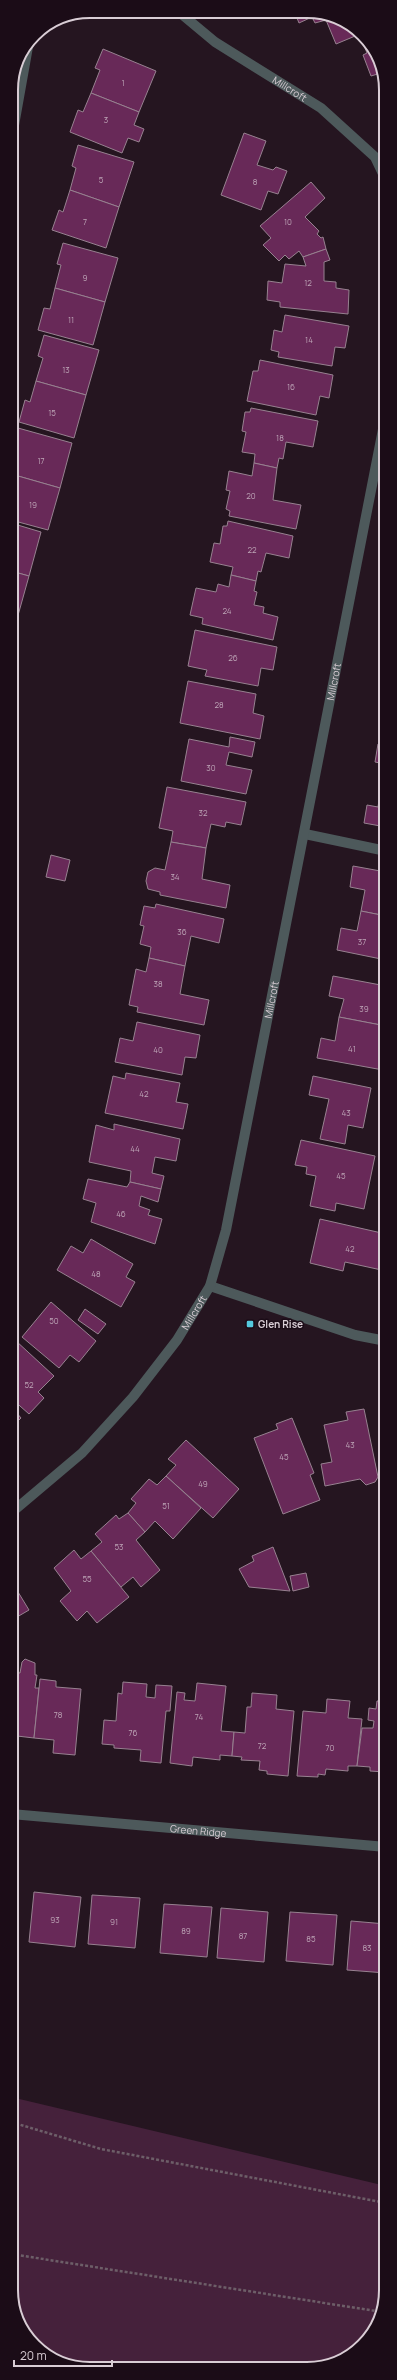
<svg xmlns="http://www.w3.org/2000/svg" width="397" height="2380" viewBox="0 0 397 2380" font-family="Manrope,sans-serif">
<rect width="100%" height="100%" fill="#251520"/>
<!-- green -->
<polygon fill="#45213b" points="11,2097 386,2186 386,2290 380,2320 363,2346 342,2361 312,2369 70,2366 31,2342 11,2295"/>
<!-- building -->
<g fill="#682958" stroke="#978190">
<polygon points="295,13 327,14 360,34 336,44 326,20 315,23 312,17 299,23"/>
<polygon points="368,41 381,73 371,76 363,55 367,53 363,43"/>
<polygon points="103,49 156,71 139,112 91,93 100,70 95,68"/>
<polygon points="91,93 139,112 134,125 144,129 139,142 128,138 122,153 70,132 78,110 83,112"/>
<polygon points="244,133 266,141 257,165 273,170 276,167 287,171 278,194 268,191 261,210 221,195"/>
<polygon points="78,145 134,162 119,207 70,190 76,168 72,166"/>
<polygon points="311,182 325,198 305,217 319,231 317,234 321,238 323,237 326,249 303,257 299,251 289,259 285,255 279,261 263,245 271,238 260,226"/>
<polygon points="70,190 119,207 106,248 52,230 59,210 63,212"/>
<polygon points="63,243 118,258 105,302 55,288 61,265 57,264"/>
<polygon points="326,249 330,260 324,262 324,281 336,282 336,288 349,290 348,314 280,307 280,302 267,300 268,281 282,283 285,264 306,266 303,257"/>
<polygon points="55,288 105,302 93,345 38,330 44,308 50,309"/>
<polygon points="285,315 349,326 345,348 335,347 332,366 278,357 279,352 271,350 274,330 282,332"/>
<polygon points="44,335 99,350 86,395 36,381 43,358 38,356"/>
<polygon points="260,360 333,375 329,398 320,396 316,415 247,401 253,371 258,371"/>
<polygon points="36,381 86,395 74,438 19,422 25,400 30,402"/>
<polygon points="251,408 318,421 313,447 286,442 283,459 279,458 277,468 254,463 255,454 242,452 246,432 242,431 245,412 250,412"/>
<polygon points="18,428 72,443 60,488 11,474 16,451 12,450"/>
<polygon points="254,463 277,468 273,500 301,505 296,529 229,516 230,511 226,509 230,491 226,490 229,471 252,476"/>
<polygon points="11,474 60,488 48,530 11,520"/>
<polygon points="228,521 293,536 289,558 266,553 261,572 258,571 256,581 231,575 233,567 210,562 214,543 220,544 223,526 227,526"/>
<polygon points="11,523 41,532 29,576 11,571"/>
<polygon points="11,571 29,576 17,619 11,617"/>
<polygon points="231,575 256,581 254,591 257,592 254,605 264,607 263,613 278,617 273,640 202,624 203,618 190,615 196,588 216,592 218,584 229,587"/>
<polygon points="195,630 277,647 273,670 261,668 258,686 205,676 207,670 188,666"/>
<polygon points="188,681 256,694 253,713 264,716 260,739 180,723"/>
<polygon points="385,708 386,708 386,729 381,728"/>
<polygon points="230,737 255,742 252,757 229,752 226,765 252,770 246,794 181,781 189,739 229,747"/>
<polygon points="378,744 386,746 386,788 381,787 385,764 375,762"/>
<polygon points="167,787 246,802 241,825 226,822 225,827 211,824 206,848 171,842 173,831 159,828"/>
<polygon points="381,787 386,788 386,827 364,823 367,805 378,807"/>
<polygon points="171,842 206,848 202,879 230,885 226,908 160,895 160,892 148,889 146,881 148,872 155,868 165,870"/>
<polygon points="51,855 70,860 65,881 46,877"/>
<polygon points="353,866 386,872 386,916 361,911 365,890 350,887"/>
<polygon points="156,904 224,919 219,943 191,936 185,966 149,958 151,947 140,944 144,926 140,925 144,906 155,908"/>
<polygon points="361,911 386,916 386,960 337,950 341,928 357,931"/>
<polygon points="149,958 185,966 180,994 209,1000 204,1025 137,1012 138,1007 129,1005 136,969 146,972"/>
<polygon points="333,976 386,986 386,1026 339,1017 344,999 329,996"/>
<polygon points="339,1017 386,1026 386,1055 383,1070 317,1058 321,1038 335,1041"/>
<polygon points="137,1022 200,1035 196,1058 185,1057 182,1075 115,1062 120,1038 133,1041"/>
<polygon points="126,1073 180,1083 176,1102 188,1104 183,1129 105,1113 113,1076 125,1079"/>
<polygon points="313,1076 371,1088 363,1128 348,1125 345,1144 320,1139 329,1099 309,1095"/>
<polygon points="114,1124 180,1139 176,1161 155,1157 152,1173 164,1176 161,1189 130,1182 131,1171 89,1162 96,1125 114,1130"/>
<polygon points="301,1140 375,1156 364,1209 336,1203 335,1211 310,1206 316,1176 306,1174 307,1167 295,1165"/>
<polygon points="88,1179 127,1187 130,1182 161,1189 158,1202 141,1196 139,1206 150,1210 148,1215 162,1219 155,1244 91,1222 96,1203 83,1199"/>
<polygon points="320,1219 386,1234 386,1271 345,1262 343,1271 310,1263"/>
<polygon points="91,1239 133,1264 126,1277 135,1282 121,1307 57,1270 71,1246 83,1253"/>
<polygon points="51,1302 96,1341 79,1362 70,1355 59,1368 22,1337"/>
<polygon points="85,1309 106,1324 98,1334 78,1320"/>
<polygon points="15,1340 54,1376 38,1392 44,1398 29,1414 11,1398 11,1344"/>
<polygon points="11,1406 21,1418 12,1427 11,1426"/>
<polygon points="364,1409 378,1477 375,1482 366,1485 360,1479 325,1486 321,1464 332,1462 324,1425 348,1420 346,1412"/>
<polygon points="292,1418 314,1473 310,1475 320,1500 283,1514 254,1438 278,1429 276,1424"/>
<polygon points="186,1440 239,1489 213,1518 166,1476 176,1465 168,1459"/>
<polygon points="166,1476 201,1508 173,1539 155,1521 145,1532 128,1513 136,1503 131,1499 149,1479 157,1485"/>
<polygon points="128,1513 145,1532 136,1540 160,1570 141,1587 133,1577 121,1587 91,1551 102,1542 95,1534 116,1515 119,1519"/>
<polygon points="273,1547 290,1591 249,1587 239,1569 254,1561 252,1556"/>
<polygon points="74,1550 81,1559 91,1551 129,1597 97,1623 87,1611 77,1621 60,1601 71,1591 54,1568"/>
<polygon points="306,1573 309,1587 293,1591 290,1576"/>
<polygon points="15,1587 29,1610 17,1617 11,1607 11,1589"/>
<polygon points="11,1607 17,1617 11,1621"/>
<polygon points="25,1659 35,1663 35,1675 37,1675 35,1688 39,1688 34,1738 17,1736 16,1743 11,1743 11,1672 20,1673 22,1662"/>
<polygon points="40,1679 56,1681 56,1687 81,1689 75,1755 53,1753 54,1740 34,1738"/>
<polygon points="123,1682 147,1684 146,1697 155,1698 156,1685 172,1686 170,1711 166,1711 161,1763 140,1761 141,1750 114,1748 114,1745 102,1744 104,1720 116,1721 118,1693 122,1694"/>
<polygon points="197,1683 226,1686 221,1731 234,1732 232,1756 220,1755 220,1760 193,1757 192,1766 170,1763 177,1692 185,1693 184,1700 195,1701"/>
<polygon points="252,1693 277,1695 276,1709 294,1711 288,1776 267,1774 267,1771 259,1770 260,1761 241,1760 242,1757 232,1756 234,1732 245,1733 247,1707 251,1707"/>
<polygon points="327,1699 350,1701 348,1718 362,1719 357,1766 348,1766 348,1771 326,1769 325,1775 318,1774 318,1777 297,1776 303,1711 326,1713"/>
<polygon points="377,1701 386,1701 386,1779 385,1772 370,1771 370,1767 357,1766 362,1728 373,1728 374,1721 368,1720 369,1708 376,1709"/>
<polygon points="34,1892 81,1897 75,1947 29,1942"/>
<polygon points="92,1895 140,1898 135,1948 88,1944"/>
<polygon points="164,1904 212,1907 207,1957 160,1953"/>
<polygon points="221,1908 268,1912 264,1962 217,1958"/>
<polygon points="290,1912 337,1915 333,1965 286,1961"/>
<polygon points="351,1921 386,1924 386,1973 347,1970"/>
</g>
<g fill="none" stroke-linecap="round" stroke-linejoin="round">
<!-- path -->
<g stroke="#6d5e68" stroke-width="2.5" stroke-dasharray="3 2" stroke-linecap="butt">
<polyline points="11,2122 101,2149 386,2203"/>
<polyline points="11,2254 382,2312"/>
</g>
<!-- service -->
<polyline stroke="#4d595b" stroke-width="10" points="305,834 386,851"/>
<!-- minor -->
<g stroke="#4d595b" stroke-width="10">
<path id="s1" d="M179 12 215 42 321 108 375 157 386 180"/>
<polyline points="11,142 29,41"/>
<polyline points="210,1286 355,1335 386,1341"/>
<path id="s2" d="M11 1513 82 1453 133 1397 177 1340 210 1286 226 1230 386 414"/>
<path id="s3" d="M11 1814 386 1847"/>
</g>
</g>
<!-- markers -->
<rect fill="#55cadf" stroke="#1b0c17" stroke-width="1.5" x="246" y="1320" width="8" height="8" rx="2"/>
<g text-anchor="middle" dominant-baseline="central" stroke-width="3" stroke-linejoin="round" paint-order="stroke">
<!-- number labels -->
<g font-size="8" fill="#bda4b6">
<text x="123" y="82">1</text>
<text x="106" y="119">3</text>
<text x="101" y="179">5</text>
<text x="255" y="181">8</text>
<text x="85" y="221">7</text>
<text x="288" y="221">10</text>
<text x="85" y="277">9</text>
<text x="308" y="282">12</text>
<text x="71" y="319">11</text>
<text x="309" y="339">14</text>
<text x="66" y="369">13</text>
<text x="291" y="386">16</text>
<text x="52" y="412">15</text>
<text x="280" y="437">18</text>
<text x="41" y="460">17</text>
<text x="251" y="495">20</text>
<text x="33" y="504">19</text>
<text x="252" y="549">22</text>
<text x="227" y="610">24</text>
<text x="233" y="657">26</text>
<text x="219" y="704">28</text>
<text x="211" y="767">30</text>
<text x="203" y="812">32</text>
<text x="175" y="876">34</text>
<text x="182" y="931">36</text>
<text x="362" y="941">37</text>
<text x="158" y="983">38</text>
<text x="364" y="1008">39</text>
<text x="352" y="1048">41</text>
<text x="158" y="1049">40</text>
<text x="144" y="1093">42</text>
<text x="346" y="1112">43</text>
<text x="135" y="1148">44</text>
<text x="341" y="1175">45</text>
<text x="121" y="1213">46</text>
<text x="350" y="1248">42</text>
<text x="96" y="1273">48</text>
<text x="54" y="1320">50</text>
<text x="29" y="1384">52</text>
<text x="350" y="1444">43</text>
<text x="284" y="1456">45</text>
<text x="203" y="1483">49</text>
<text x="166" y="1505">51</text>
<text x="119" y="1546">53</text>
<text x="87" y="1578">55</text>
<text x="58" y="1714">78</text>
<text x="199" y="1716">74</text>
<text x="133" y="1732">76</text>
<text x="262" y="1745">72</text>
<text x="330" y="1747">70</text>
<text x="55" y="1919">93</text>
<text x="114" y="1921">91</text>
<text x="186" y="1930">89</text>
<text x="243" y="1935">87</text>
<text x="311" y="1938">85</text>
<text x="367" y="1947">83</text>
</g>
<!-- street labels -->
<g font-size="10" fill="#d9cdd5" stroke="#1b0c17">
<text stroke="none"><textPath href="#s1" startOffset="135">Millcroft</textPath></text>
<text stroke="none"><textPath href="#s2" startOffset="921">Millcroft</textPath></text>
<text stroke="none"><textPath href="#s2" startOffset="597">Millcroft</textPath></text>
<text stroke="none"><textPath href="#s2" startOffset="273">Millcroft</textPath></text>
<text stroke="none"><textPath href="#s3" startOffset="188">Green Ridge</textPath></text>
</g>
<!-- poi labels -->
<g font-size="10" font-weight="bold" fill="#d9cdd5" stroke="#1b0c17" text-anchor="start">
<text x="258" y="1324">Glen Rise</text>
</g>
</g>
<!-- crop -->
<path d="M0 0H397V2380H0ZM90 18H307A72 72 0 0 1 379 90V2290A72 72 0 0 1 307 2362H90A72 72 0 0 1 18 2290V90A72 72 0 0 1 90 18Z" fill="#1b0c17" fill-rule="evenodd"/>
<path fill="none" stroke="#d9cdd5" stroke-width="2" d="M90 18H307A72 72 0 0 1 379 90V2290A72 72 0 0 1 307 2362H90A72 72 0 0 1 18 2290V90A72 72 0 0 1 90 18Z"/>
<!-- scale -->
<path d="M14 2360v6h98v-6" fill="none" stroke="#d9cdd5" stroke-width="2"/>
<text x="20" y="2360" font-size="12" fill="#d9cdd5" stroke="#1b0c17" stroke-width="3" paint-order="stroke">20 m</text>
</svg>
